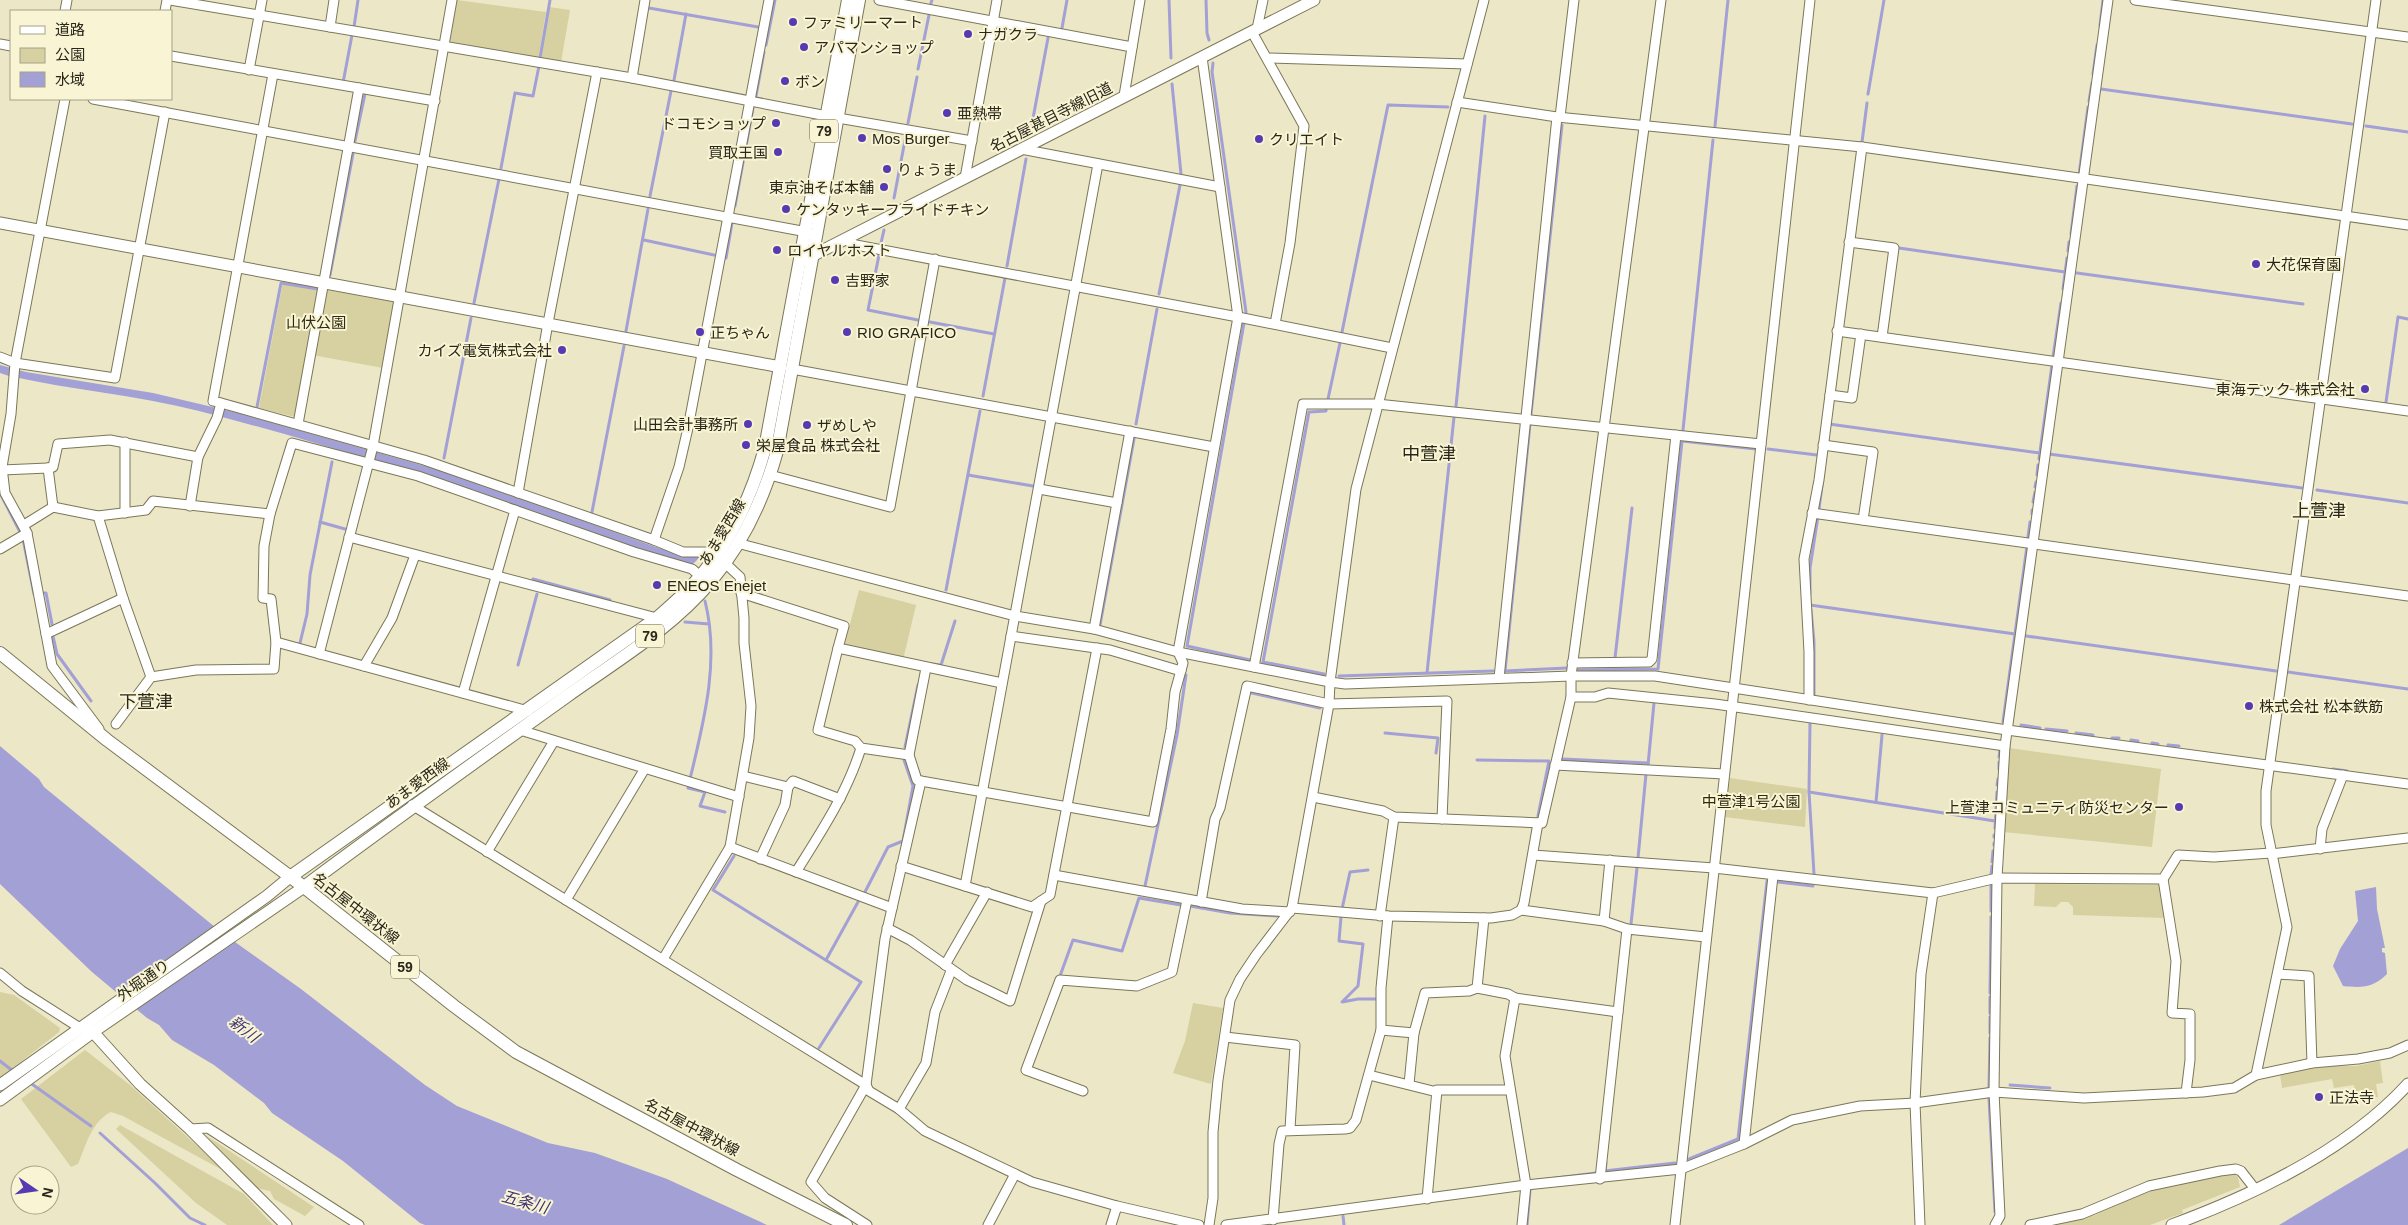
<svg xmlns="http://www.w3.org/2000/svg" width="2408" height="1225" viewBox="0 0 2408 1225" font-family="Arial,'Noto Sans JP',sans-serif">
<rect width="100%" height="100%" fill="#ece7c6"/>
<!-- green -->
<g fill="#d7d0a1">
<polygon points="457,0 546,12 538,60 450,43"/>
<polygon points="549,7 570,10 561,62 541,59"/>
<polygon points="283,282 395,302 383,368 307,354 295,417 259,408"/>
<polygon points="859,590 916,605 903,660 844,647"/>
<polygon points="2009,748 2161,769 2152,847 2003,832"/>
<polygon points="1730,778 1807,789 1805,827 1725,817"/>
<polygon points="2035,884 2161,885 2166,918 2073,915 2073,907 2068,902 2061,902 2056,907 2034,906"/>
<polygon points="0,992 14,995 60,1028 59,1032 0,1078"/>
<polygon points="1193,1003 1223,1008 1211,1084 1173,1073 1185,1041"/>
<path d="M85 1050 130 1085 226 1172 123 1116 111 1112C92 1121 86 1145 78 1164L71 1167 21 1099Z"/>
<polygon points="2380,1061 2383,1083 2376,1084 2378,1097 2356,1099 2354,1085 2334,1088 2332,1079 2282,1088 2280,1074 2328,1066 2356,1066"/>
<polygon points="120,1125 244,1194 273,1225 227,1225 196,1203 116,1129"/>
<polygon points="207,1136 314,1207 305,1216 274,1199 270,1191 256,1188"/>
<polygon points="2237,1173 2240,1187 2182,1210 2183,1213 2150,1225 2053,1225 2095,1215 2129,1199 2180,1181"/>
</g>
<!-- water -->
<g fill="#a3a0d5">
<path d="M0 365 26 372 153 393 238 413 453 474 656 547 687 556 700 557 692 565 653 555C503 504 353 450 199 411 136 395 72 390 9 376L0 373Z"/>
<polygon points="0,746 39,779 44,787 221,932 301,989 425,1085 457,1106 548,1143 595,1153 667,1179 767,1225 425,1225 420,1223 343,1161 272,1113 264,1103 214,1065 172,1040 159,1025 147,1018 92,972 0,884"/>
<path d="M2376 887 2377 909 2385 948H2382V952L2385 953 2387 974C2373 988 2362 988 2343 986L2333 966 2340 949 2358 921 2355 891Z"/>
<polygon points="2408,1148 2408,1225 2279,1225"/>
</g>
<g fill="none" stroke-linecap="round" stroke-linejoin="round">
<!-- stream -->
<g stroke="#a3a0d5" stroke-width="3">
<polyline points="1169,0 1171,58"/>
<polyline points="1206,0 1207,33 1209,40"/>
<polyline points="931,3 932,0"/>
<polyline points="649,8 758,27"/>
<polyline points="2100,26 2103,0"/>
<polyline points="354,27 358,0"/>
<polyline points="1062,28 1067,0"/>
<polyline points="766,45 775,0"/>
<polyline points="540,58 550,0"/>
<polyline points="1213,63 1212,72 1246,312"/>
<polyline points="918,69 929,15"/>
<polyline points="2093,74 2097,45"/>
<polyline points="674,80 686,14"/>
<polyline points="343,83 352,35"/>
<polyline points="1172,84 1181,174"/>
<polyline points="2101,89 2352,124"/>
<polyline points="1868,94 1884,0"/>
<polyline points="756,96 764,52"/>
<polyline points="2089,101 2092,83"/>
<polyline points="908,123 917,77"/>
<polyline points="1715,126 1728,0"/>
<polyline points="2366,126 2408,132"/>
<polyline points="1031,129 1048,38"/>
<polyline points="355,141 365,94"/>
<polyline points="1862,142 1867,103"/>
<polyline points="501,168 515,93 533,96 539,66"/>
<polyline points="2079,175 2088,107"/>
<polyline points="650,196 671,91"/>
<polyline points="894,198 906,135"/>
<polyline points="735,206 753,108"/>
<polyline points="2071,234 2077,186"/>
<polyline points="644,240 714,255"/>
<polyline points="881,243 884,230"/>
<polyline points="1899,248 2065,272"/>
<polyline points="2068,251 2069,242"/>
<polyline points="879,255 868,310 918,320"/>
<polyline points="726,258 732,223"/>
<polyline points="1007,266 1026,159"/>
<polyline points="2077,273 2303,304"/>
<polyline points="330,275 353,154"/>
<polyline points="2063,289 2067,258"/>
<polyline points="1159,294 1180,185"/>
<polyline points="474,303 499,179"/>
<polyline points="930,322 994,334"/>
<polyline points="1244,323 1187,646 1250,660"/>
<polyline points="626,331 648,209"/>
<polyline points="1342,332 1388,105 1448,107"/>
<polyline points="2053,357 2061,303"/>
<polyline points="983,396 1005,278"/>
<polyline points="1328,399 1340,343"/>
<polyline points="2386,402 2398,317 2408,319"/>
<polyline points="1456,406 1485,116"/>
<polyline points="257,407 281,283 318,289"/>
<polyline points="1531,414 1562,125"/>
<polyline points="1136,424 1157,309"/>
<polyline points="1829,424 2040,453"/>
<polyline points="1683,430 1713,140"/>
<polyline points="1768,449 1817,455"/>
<polyline points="2049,454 2302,488"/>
<polyline points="444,458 471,318"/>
<polyline points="2039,459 2052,365"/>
<polyline points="968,475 1033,486"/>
<polyline points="2037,475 2038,465"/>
<polyline points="2035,487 2036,482"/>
<polyline points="2317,490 2408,503"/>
<polyline points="0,493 20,532"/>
<polyline points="2033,502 2035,492"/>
<polyline points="1819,509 1822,485"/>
<polyline points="592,512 624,346"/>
<polyline points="2032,514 2032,510"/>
<polyline points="320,522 345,529"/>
<polyline points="2028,537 2030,522"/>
<polyline points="23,539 34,594"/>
<polyline points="533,579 610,600"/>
<polyline points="946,590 980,411"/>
<polyline points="44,593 46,593 52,624"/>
<polyline points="1810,594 1810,568 1818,516"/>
<polyline points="1810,605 2015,634"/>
<polyline points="1811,610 1814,642 1814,695"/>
<polyline points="685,622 709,624"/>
<polyline points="1100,625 1134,439"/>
<polyline points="53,636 57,654 91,701"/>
<polyline points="2026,636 2276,671"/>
<polyline points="300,643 307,614 310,575 332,462"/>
<polyline points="1615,658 1632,508"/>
<polyline points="1263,662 1309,412 1326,411 1326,409"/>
<polyline points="1263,662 1324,674"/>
<polyline points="923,663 941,665 955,621"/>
<polyline points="518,665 537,594"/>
<polyline points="1577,670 1658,669 1682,441 1756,449"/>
<polyline points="1505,671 1530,424"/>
<polyline points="1505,671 1567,668"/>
<polyline points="2288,672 2408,689"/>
<polyline points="1427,673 1454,417"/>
<polyline points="1339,676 1493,671"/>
<polyline points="1252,693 1320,708"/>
<polyline points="2003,722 2027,546 2025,546"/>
<polyline points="1810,723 1809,792 1814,874"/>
<polyline points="2021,725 2040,728"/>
<polyline points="2046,729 2067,731"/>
<polyline points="1385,733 1438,738 1436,753"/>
<polyline points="2076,733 2093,735"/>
<polyline points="2112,738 2119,738"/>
<polyline points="2131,740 2138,741"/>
<polyline points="2152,743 2158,744"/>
<polyline points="2168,745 2179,746"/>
<polyline points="905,747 918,685"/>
<polyline points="1999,757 2000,749"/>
<polyline points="1563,759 1648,763"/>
<polyline points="1477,760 1549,761 1538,816"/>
<polyline points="1648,765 1654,703"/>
<polyline points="1999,769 1999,762"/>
<polyline points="2333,769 2347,771"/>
<path d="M690 779C704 721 720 660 705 601"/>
<polyline points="1997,785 1998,779"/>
<polyline points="688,788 705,792 700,806 725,812"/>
<polyline points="1809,792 1995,821"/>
<polyline points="1876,802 1882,735"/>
<polyline points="1995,828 1997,792"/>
<polyline points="1994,837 1994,835"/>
<polyline points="1994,845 1994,843"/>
<polyline points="734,856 713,890 861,982 819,1048"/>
<polyline points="1638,858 1646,774"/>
<polyline points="1992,862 1993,851"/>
<polyline points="1991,876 1992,866"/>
<polyline points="1778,882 1813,886"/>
<polyline points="1145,886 1177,735 1186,675"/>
<polyline points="865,892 888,847 903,841 913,786 904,760"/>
<polyline points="1190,906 1230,913 1277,916"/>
<polyline points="1342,909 1350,872 1368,870"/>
<polyline points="1991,911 1991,883"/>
<polyline points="1341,917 1339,941 1363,944 1358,986 1342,1002 1358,999 1379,999"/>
<polyline points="1631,924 1637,868"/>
<polyline points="826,960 858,902"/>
<polyline points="1060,976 1073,940 1122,951 1139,898 1181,905"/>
<polyline points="1990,993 1991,917"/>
<polyline points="1990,1013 1990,997"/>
<polyline points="1990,1033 1990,1017"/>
<polyline points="0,1061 13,1071"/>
<polyline points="29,1082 91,1126"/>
<polyline points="2010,1085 2050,1088"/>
<polyline points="1989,1087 1990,1038"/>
<polyline points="1989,1098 1995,1212"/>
<polyline points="100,1133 155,1183 190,1218 205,1225"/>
<polyline points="1689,1159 1738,1139 1767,881"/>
<polyline points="1604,1171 1675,1163"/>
<polyline points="1605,1171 1606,1163"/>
<polyline points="1532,1181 1596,1173"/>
<polyline points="1343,1216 1344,1225"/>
<polyline points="1527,1225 1530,1190"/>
</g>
<defs>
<g id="street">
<polyline points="170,0 632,78 827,116"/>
<polyline points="879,0 1132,47"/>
<polyline points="2135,0 2408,37"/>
<polyline points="65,11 67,0"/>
<polyline points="165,11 167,0"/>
<polyline points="330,27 334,0"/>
<polyline points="1257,29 1263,0"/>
<polyline points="1252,32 1304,126 1290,243 1275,324"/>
<polyline points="0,44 11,46"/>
<polyline points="171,56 435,101"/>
<polyline points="1267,58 1467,64"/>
<polyline points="249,70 262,0"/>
<polyline points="632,78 645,0"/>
<polyline points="1124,96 1140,0"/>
<polyline points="65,99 15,363 11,414 2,467 5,493 27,533 52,666 99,729"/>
<polyline points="93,99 807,232"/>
<polyline points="1457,102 1557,117 1862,147 2408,225"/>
<polyline points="1560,117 1574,0"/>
<polyline points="838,118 972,141"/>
<polyline points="1021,149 1220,187"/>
<polyline points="965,178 997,0"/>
<polyline points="845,240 856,245 1238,317 1392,348"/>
<polyline points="1849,242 1894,248 1882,337"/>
<polyline points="1837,331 2408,411"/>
<polyline points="0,357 15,363 115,378 165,112"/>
<polyline points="792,369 1214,447"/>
<polyline points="1830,395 1852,398 1861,334"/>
<polyline points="221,403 424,460 654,540 679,467 688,428 769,0"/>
<polyline points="298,424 359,88"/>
<polyline points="125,442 125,513"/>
<polyline points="1823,445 1873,452 1863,520"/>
<polyline points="48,468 53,467 58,444 110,440 198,457"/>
<polyline points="2,470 48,468 53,507"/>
<polyline points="770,475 890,507 935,259"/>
<polyline points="1039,489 1117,503"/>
<polyline points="518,493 548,323 597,72"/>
<polyline points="190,506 198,457 217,418 221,403 213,401 273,74"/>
<polyline points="1812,513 2408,596"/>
<polyline points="98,516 123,598 151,677"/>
<polyline points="24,525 53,507 98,516 146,510 153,501 270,514"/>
<polyline points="349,537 657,618"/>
<polyline points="654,540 683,552 718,552"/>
<polyline points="737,543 1015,616 1094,629 1178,652 1330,682 1345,684 1571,676 1655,676 2007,730 2408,784"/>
<polyline points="0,549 27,533"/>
<polyline points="741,593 844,626 838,648 1002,683"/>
<polyline points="1094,629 1130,431"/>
<polyline points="46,634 123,598"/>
<polyline points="1011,636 1110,650 1181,671"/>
<polyline points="276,642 528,711"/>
<polyline points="838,648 818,730 855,741 861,748 909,755"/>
<polyline points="319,654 373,446 452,0"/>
<polyline points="1572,663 1649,662 1652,659 1676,435"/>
<polyline points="364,666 392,618 415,555"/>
<polyline points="1254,667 1303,404 1377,404 1761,444"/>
<polyline points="1499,678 1557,117"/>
<polyline points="463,693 515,510"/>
<polyline points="1571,697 1595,697 1608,693 1715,704 2005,746"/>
<polyline points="1809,700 1809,652 1804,559 1819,480 1862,147"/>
<polyline points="116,724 151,677 196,670 274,669 276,642 271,599 263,598 264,546 270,514 292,443 418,476 634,552 692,569 700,576"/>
<polyline points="520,730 739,797"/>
<polyline points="1555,765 1724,774"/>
<polyline points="743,776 788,787 793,781 840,799"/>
<polyline points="921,781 917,780 909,755 926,668"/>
<polyline points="1313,797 1383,811 1394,817 1542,823 1571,697 1571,676 1661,0"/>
<polyline points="412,805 866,1085 869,1091 899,1109 925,1131 1032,1182 1117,1206 1199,1225"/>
<polyline points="730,847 892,908"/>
<polyline points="2320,849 2322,829 2343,775"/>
<polyline points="487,852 554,741"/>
<polyline points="2271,854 2408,838"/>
<polyline points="1533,855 1714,868 1933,893 1997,878 2163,879 2178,855 2214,857 2271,853"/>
<polyline points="760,859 785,805 788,787"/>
<polyline points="1610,860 1604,921 1627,929"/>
<polyline points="901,866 1032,907 1050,895 1097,648"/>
<path d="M796 872C821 832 847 793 861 748"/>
<polyline points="1054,875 1242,909 1290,912"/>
<polyline points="2163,879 2176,961 2172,1013 2190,1014 2190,1060 2186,1093"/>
<polyline points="965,886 1098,164"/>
<polyline points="566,900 644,770"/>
<polyline points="1201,902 1215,819 1220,808 1247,686 1329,704 1447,701 1442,819"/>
<polyline points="1292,908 1388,916 1491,918 1512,915 1521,910 1524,903 1538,823"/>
<polyline points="1521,910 1604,921"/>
<polyline points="1380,916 1394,817"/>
<polyline points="887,928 910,940 967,980 1010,1001 1041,901"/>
<polyline points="663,959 730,847 749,738 751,706 744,643 744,618 740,577 725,563"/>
<polyline points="945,965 987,892"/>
<polyline points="0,973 22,991 80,1028"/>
<polyline points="2278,974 2309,976 2312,1063"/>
<polyline points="1477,988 1508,994 1515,998"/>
<polyline points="1381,1030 1414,1033 1425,993 1469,991 1477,988 1484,918"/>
<polyline points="1225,1037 1295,1045 1290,1129"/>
<polyline points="1369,1075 1437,1092"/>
<polyline points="2256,1075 2287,927 2266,825 2266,791 2376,0"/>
<polyline points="1409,1084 1414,1033"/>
<polyline points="1083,1091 1026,1070 1060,980 1137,986 1172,972 1187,900"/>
<polyline points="899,1109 926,1063 935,1012 951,971"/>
<polyline points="190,1129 208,1128 359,1225"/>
<polyline points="1744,1144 1773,876"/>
<polyline points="1600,1179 1627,929 1706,937"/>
<polyline points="1427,1199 1437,1090 1510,1090"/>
<polyline points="1273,1220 1279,1144 1282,1131 1345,1129 1350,1128 1356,1120 1381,1030 1381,988 1388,916"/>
<polyline points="867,1225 825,1198 811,1182 866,1085 885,939 921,781 1153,822 1171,729 1175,692 1183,663 1178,652 1238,317 1202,57"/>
<polyline points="988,1225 1015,1174"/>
<polyline points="1111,1225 1117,1206"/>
<polyline points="1209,1225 1213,1198 1213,1132 1218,1080 1230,1000 1240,979 1256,955 1292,908 1329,704 1330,682 1356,489 1484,0"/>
<polyline points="1226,1225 1526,1185 1681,1169 1744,1144 1792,1120 1860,1106 1915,1103 1994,1092 2084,1098 2203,1092 2234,1088 2256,1075 2312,1063 2358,1059 2390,1053 2408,1045"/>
<polyline points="1522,1225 1526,1185 1505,1056 1515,998 1618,1012"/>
<polyline points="1675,1225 1810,0"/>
<polyline points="1920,1225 1915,1103 1921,974 1933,893"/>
<polyline points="1995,1225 2000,1216 1994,1092 1997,878 2005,746 2108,0"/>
<polyline points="2030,1225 2082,1214 2149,1186 2220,1171 2236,1169 2241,1171 2255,1189"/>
</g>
<g id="secondary">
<polyline points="0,223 781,367"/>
<polyline points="806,259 1314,0"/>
<polyline points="87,1030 93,1032 140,1084 190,1129 286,1225"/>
<polyline points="0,1085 267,896 290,877"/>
<polyline points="0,1100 93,1032 304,887"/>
<path d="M2172 1225C2256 1194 2348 1150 2408 1084"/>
</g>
<g id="primary">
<polyline points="0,653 107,740 304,887 454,1006 516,1052 737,1170 846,1225"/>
<path d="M290 877 657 618C668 608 680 598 691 587 727 548 751 499 765 448L848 0"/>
<path d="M304 887C391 822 479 759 567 696 616 661 672 628 711 581 743 543 764 498 777 451L859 0"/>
</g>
</defs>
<!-- street casing -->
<use href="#street" stroke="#7b7759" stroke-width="11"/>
<!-- secondary casing -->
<use href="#secondary" stroke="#7b7759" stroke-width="13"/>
<!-- primary casing -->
<use href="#primary" stroke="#7b7759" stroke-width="14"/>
<!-- street -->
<use href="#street" stroke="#fff" stroke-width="9"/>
<!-- secondary -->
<use href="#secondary" stroke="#fff" stroke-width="11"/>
<!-- primary -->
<use href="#primary" stroke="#fff" stroke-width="12"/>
</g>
<!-- markers -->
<g fill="#563ab2" stroke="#f9f4d3" stroke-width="2">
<circle cx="793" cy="22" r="5"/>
<circle cx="968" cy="34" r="5"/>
<circle cx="804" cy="47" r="5"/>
<circle cx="785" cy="81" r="5"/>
<circle cx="947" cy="113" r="5"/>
<circle cx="776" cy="123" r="5"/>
<circle cx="862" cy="138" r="5"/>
<circle cx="1259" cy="139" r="5"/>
<circle cx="778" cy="152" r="5"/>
<circle cx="887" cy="169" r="5"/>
<circle cx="884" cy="187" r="5"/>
<circle cx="786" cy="209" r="5"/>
<circle cx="777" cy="250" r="5"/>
<circle cx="2256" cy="264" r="5"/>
<circle cx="835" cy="280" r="5"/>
<circle cx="700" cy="332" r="5"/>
<circle cx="847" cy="332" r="5"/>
<circle cx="562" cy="350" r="5"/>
<circle cx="2365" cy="389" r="5"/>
<circle cx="748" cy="424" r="5"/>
<circle cx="807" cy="425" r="5"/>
<circle cx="746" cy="445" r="5"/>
<circle cx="657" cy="585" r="5"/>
<circle cx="2249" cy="706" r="5"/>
<circle cx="2179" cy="807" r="5"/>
<circle cx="2319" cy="1097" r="5"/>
</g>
<g text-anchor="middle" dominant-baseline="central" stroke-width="4" stroke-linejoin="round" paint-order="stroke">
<!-- shield labels -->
<g fill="#f9f4d3" stroke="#676452" stroke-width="1">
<rect x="810" y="119.5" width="28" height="23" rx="4"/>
<rect x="636" y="624.5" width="28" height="23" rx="4"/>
<rect x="391" y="955.5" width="28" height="23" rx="4"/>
</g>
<g font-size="14" font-weight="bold" fill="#29271b">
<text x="824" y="131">79</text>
<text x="650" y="636">79</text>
<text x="405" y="967">59</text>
</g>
<!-- poi labels -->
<g font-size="15" fill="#29271b" stroke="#f9f4d3" text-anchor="start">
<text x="803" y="22">ファミリーマート</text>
<text x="978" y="34">ナガクラ</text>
<text x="814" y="47">アパマンショップ</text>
<text x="795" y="81">ボン</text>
<text x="957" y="113">亜熱帯</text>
<text x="766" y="123" text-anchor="end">ドコモショップ</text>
<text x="872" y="138">Mos Burger</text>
<text x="1269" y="139">クリエイト</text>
<text x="768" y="152" text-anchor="end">買取王国</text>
<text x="897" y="169">りょうま</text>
<text x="874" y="187" text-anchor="end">東京油そば本舗</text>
<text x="796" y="209">ケンタッキーフライドチキン</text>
<text x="787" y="250">ロイヤルホスト</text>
<text x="2266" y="264">大花保育園</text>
<text x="845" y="280">吉野家</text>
<text x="710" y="332">正ちゃん</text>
<text x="857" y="332">RIO GRAFICO</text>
<text x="552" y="350" text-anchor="end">カイズ電気株式会社</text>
<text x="2355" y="389" text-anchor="end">東海テック 株式会社</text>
<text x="738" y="424" text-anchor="end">山田会計事務所</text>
<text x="817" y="425">ザめしや</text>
<text x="756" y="445">栄屋食品 株式会社</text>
<text x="667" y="585">ENEOS Enejet</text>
<text x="2259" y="706">株式会社 松本鉄筋</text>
<text x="2169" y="807" text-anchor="end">上萱津コミュニティ防災センター</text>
<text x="2329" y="1097">正法寺</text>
</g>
<!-- street labels -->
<g font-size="15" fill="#29271b" stroke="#f9f4d3">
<text transform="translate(1051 117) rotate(-27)">名古屋甚目寺線旧道</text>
<text transform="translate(722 532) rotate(-59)">あま愛西線</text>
<text transform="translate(417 783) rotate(-36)">あま愛西線</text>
<text transform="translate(356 908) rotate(38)">名古屋中環状線</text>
<text transform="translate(143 980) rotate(-35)">外堀通り</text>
<text transform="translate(692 1127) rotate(28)">名古屋中環状線</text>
</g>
<!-- park labels -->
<g font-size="15" fill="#2f2b10" stroke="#f9f4d3">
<text x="316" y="322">山伏公園</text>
<text x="1751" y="801">中萱津1号公園</text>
</g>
<!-- water labels -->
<g font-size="16" font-style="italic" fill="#3d3273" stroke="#f9f4d3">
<text transform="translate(244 1029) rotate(37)">新川</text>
<text transform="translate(525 1202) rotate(15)">五条川</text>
</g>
<!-- quarter labels -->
<g font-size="18" fill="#29271b" stroke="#f9f4d3">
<text x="1429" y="454">中萱津</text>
<text x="2319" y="511">上萱津</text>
<text x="146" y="702">下萱津</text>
</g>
</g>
<!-- legend -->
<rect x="10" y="10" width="162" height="90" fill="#f9f4d3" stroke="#a6a289"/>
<rect x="20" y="26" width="25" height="8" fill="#ffffff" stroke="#a6a289"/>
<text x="55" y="35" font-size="15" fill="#29271b">道路</text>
<rect x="20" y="48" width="25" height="15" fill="#d7d0a1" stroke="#a6a289"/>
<text x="55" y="60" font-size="15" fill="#29271b">公園</text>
<rect x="20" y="72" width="25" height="15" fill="#a3a0d5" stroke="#a6a289"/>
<text x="55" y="85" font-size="15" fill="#29271b">水域</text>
<!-- north arrow -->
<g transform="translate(35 1190) rotate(103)"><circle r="24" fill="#f9f4d3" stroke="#a6a289"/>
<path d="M0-4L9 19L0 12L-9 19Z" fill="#563ab2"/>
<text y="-8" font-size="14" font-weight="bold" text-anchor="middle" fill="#29271b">N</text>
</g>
</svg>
